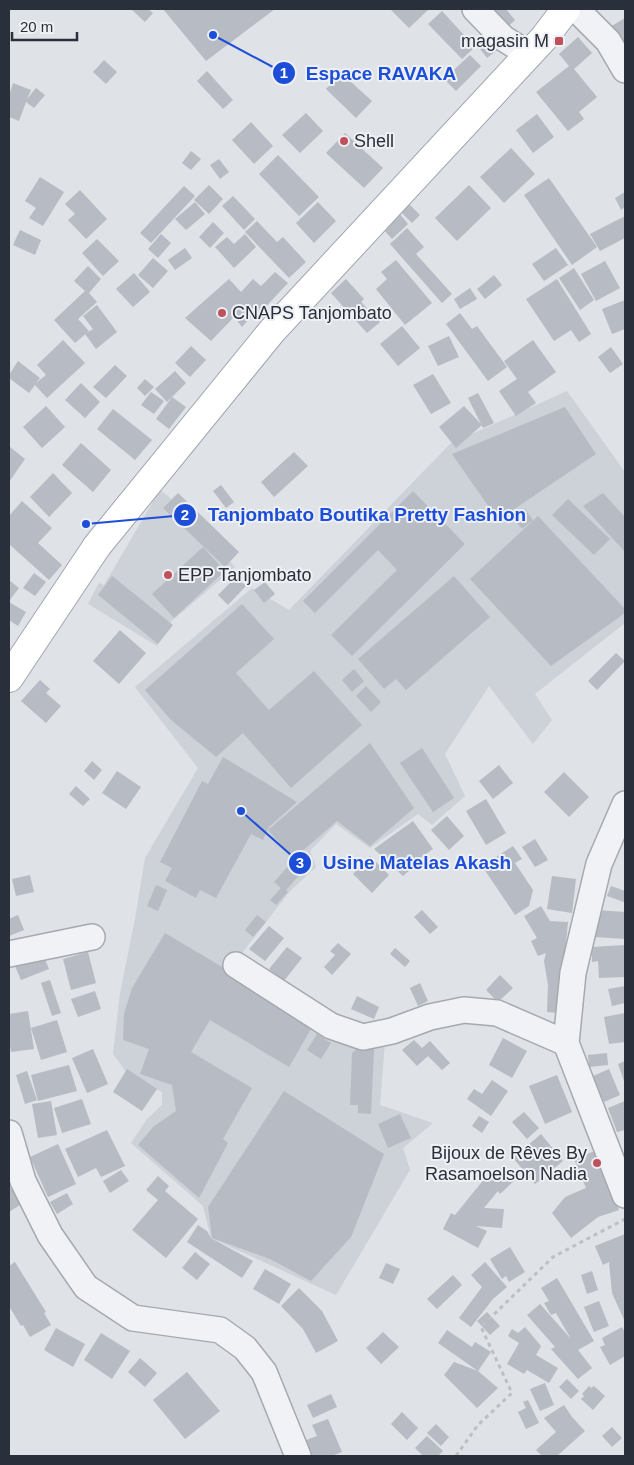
<svg xmlns="http://www.w3.org/2000/svg" width="634" height="1465" viewBox="0 0 634 1465" font-family="Helvetica,sans-serif">
<rect width="100%" height="100%" fill="#dfe2e6"/>
<!-- built -->
<g fill="#cdd1d8">
<polygon points="567,391 625,472 625,623 535,694 552,720 533,744 489,686 445,754 465,796 432,825 418,814 370,848 336,824 310,851 316,867 290,891 236,961 385,1042 380,1105 433,1123 403,1148 410,1170 336,1295 211,1238 203,1206 131,1143 147,1119 162,1105 162,1092 127,1073 113,1054 120,993 135,919 145,858 198,768 135,687 252,588 289,610 450,444"/>
<polygon points="160,490 168,496 235,567 167,625 157,646 88,604 99,583 104,585"/>
</g>
<!-- building -->
<g fill="#b7bbc3">
<polygon points="131,9 148,9 153,13 145,22"/>
<polygon points="163,9 275,9 206,61"/>
<polygon points="390,9 429,9 409,28"/>
<polygon points="482,9 506,9 515,20 503,31"/>
<polygon points="442,11 475,47 462,59 428,24"/>
<polygon points="625,18 625,51 610,27"/>
<polygon points="578,37 592,53 574,69 597,97 579,112 584,119 568,131 536,92 569,66 559,54"/>
<polygon points="493,39 500,48 487,58 480,49"/>
<polygon points="470,55 481,66 456,91 444,79"/>
<polygon points="104,60 117,72 106,84 93,72"/>
<polygon points="207,71 233,100 223,109 197,81"/>
<polygon points="341,73 372,101 356,118 326,89"/>
<polygon points="13,83 31,90 27,99 36,88 45,95 34,108 26,102 19,121 9,117 9,96"/>
<polygon points="306,113 323,131 300,153 282,135"/>
<polygon points="537,114 554,137 533,153 516,130"/>
<polygon points="251,122 273,146 254,164 232,140"/>
<polygon points="345,133 383,168 364,188 326,153"/>
<polygon points="511,148 535,174 504,203 480,177"/>
<polygon points="191,151 201,159 191,170 182,163"/>
<polygon points="278,155 319,197 299,216 259,174"/>
<polygon points="219,159 229,172 220,179 210,165"/>
<polygon points="40,177 64,192 43,226 29,218 36,208 25,201"/>
<polygon points="549,178 597,247 572,265 524,195"/>
<polygon points="209,185 223,199 209,214 194,200"/>
<polygon points="469,185 491,208 457,241 435,218"/>
<polygon points="184,186 195,196 151,243 140,233"/>
<polygon points="80,190 107,219 86,239 68,220 75,214 65,204"/>
<polygon points="625,192 625,207 621,210 615,198"/>
<polygon points="233,196 255,219 244,230 222,206"/>
<polygon points="195,202 205,214 186,230 175,219"/>
<polygon points="318,202 336,221 314,243 296,223"/>
<polygon points="409,204 420,215 412,223 401,212"/>
<polygon points="399,213 408,224 392,239 383,229"/>
<polygon points="625,216 625,238 600,251 590,234"/>
<polygon points="257,221 277,242 283,237 306,262 289,278 245,232"/>
<polygon points="213,222 224,233 210,248 199,237"/>
<polygon points="407,228 424,247 416,254 452,294 442,303 390,244"/>
<polygon points="20,230 41,240 35,255 13,245"/>
<polygon points="161,234 171,243 158,258 148,249"/>
<polygon points="245,234 256,247 234,268 215,247 227,237 234,244"/>
<polygon points="97,239 119,261 103,276 82,253"/>
<polygon points="185,248 192,258 175,270 168,260"/>
<polygon points="556,248 568,265 544,281 532,264"/>
<polygon points="153,258 168,271 153,288 138,275"/>
<polygon points="396,260 432,303 405,325 376,289 387,279 381,272"/>
<polygon points="605,261 620,288 596,301 581,274"/>
<polygon points="88,266 101,279 89,293 97,302 78,319 89,331 75,343 54,320 85,291 74,281"/>
<polygon points="574,268 594,300 580,310 559,278"/>
<polygon points="275,272 288,283 260,313 257,310 242,327 234,317 211,341 185,318 229,279 241,292 253,279 261,286"/>
<polygon points="134,273 150,292 133,307 116,289"/>
<polygon points="494,275 502,285 485,299 477,289"/>
<polygon points="346,279 364,299 361,302 380,322 367,333 331,293"/>
<polygon points="557,279 591,334 579,342 571,330 554,341 526,299"/>
<polygon points="470,288 477,299 460,309 454,299"/>
<polygon points="625,300 625,329 612,334 602,309"/>
<polygon points="97,305 117,332 96,349 85,334 93,329 83,316"/>
<polygon points="460,313 472,329 477,326 507,367 488,381 446,324"/>
<polygon points="402,326 420,348 398,366 380,344"/>
<polygon points="449,336 459,357 438,366 428,346"/>
<polygon points="63,340 85,363 47,398 35,385 29,393 9,378 9,375 18,361 40,378 36,383 46,375 37,365"/>
<polygon points="533,340 556,372 528,392 536,403 516,416 499,391 517,379 504,361"/>
<polygon points="191,346 206,360 190,377 175,363"/>
<polygon points="611,347 623,364 610,373 598,357"/>
<polygon points="115,365 127,376 106,398 93,387"/>
<polygon points="175,371 186,383 167,402 155,389"/>
<polygon points="433,374 451,403 431,414 413,385"/>
<polygon points="145,379 154,387 145,396 137,388"/>
<polygon points="81,383 100,402 85,418 65,400"/>
<polygon points="151,392 164,401 154,414 141,405"/>
<polygon points="478,393 494,423 483,428 468,398"/>
<polygon points="172,397 186,407 169,429 156,419"/>
<polygon points="46,406 65,427 42,448 23,427"/>
<polygon points="464,406 482,425 456,448 439,427"/>
<polygon points="565,407 596,454 498,520 452,454"/>
<polygon points="113,409 152,440 135,460 97,429"/>
<polygon points="81,443 111,470 93,492 62,465"/>
<polygon points="10,447 25,459 9,482 9,449"/>
<polygon points="294,452 308,466 274,497 261,482"/>
<polygon points="53,473 72,493 49,517 30,497"/>
<polygon points="221,485 234,502 226,508 213,491"/>
<polygon points="413,491 465,544 352,656 331,635 397,570 378,550 315,613 303,601"/>
<polygon points="178,493 239,552 225,567 163,508"/>
<polygon points="603,493 625,517 625,552 583,506"/>
<polygon points="568,499 610,539 594,555 552,515"/>
<polygon points="22,501 52,528 38,543 62,565 49,580 9,544 9,516"/>
<polygon points="525,509 533,520 522,529 513,518"/>
<polygon points="538,516 625,609 625,613 551,666 470,579"/>
<polygon points="203,547 225,571 174,618 152,594"/>
<polygon points="34,573 46,582 35,596 23,588"/>
<polygon points="112,576 173,625 158,644 98,595"/>
<polygon points="454,576 490,617 406,690 396,679 384,689 358,659"/>
<polygon points="236,577 246,586 228,605 218,595"/>
<polygon points="9,580 19,588 9,601"/>
<polygon points="265,582 275,594 264,603 254,590"/>
<polygon points="9,602 26,612 18,626 9,620"/>
<polygon points="242,604 274,639 236,673 269,710 314,671 362,725 291,788 243,733 216,757 171,720 145,690"/>
<polygon points="120,630 146,653 119,684 93,661"/>
<polygon points="616,653 625,661 597,690 588,681"/>
<polygon points="354,669 364,681 352,692 342,680"/>
<polygon points="40,680 50,689 46,693 61,706 46,723 21,701"/>
<polygon points="366,686 381,702 371,712 356,696"/>
<polygon points="370,743 414,808 370,846 337,821 300,853 311,862 286,890 288,892 276,905 270,900 281,888 274,882 300,853 293,859 268,830"/>
<polygon points="422,748 454,798 433,812 400,763"/>
<polygon points="223,757 297,802 269,827 263,840 251,834 216,898 200,890 196,898 165,881 172,868 160,862 202,781 208,784"/>
<polygon points="92,761 102,770 94,780 84,771"/>
<polygon points="499,765 513,783 493,799 479,781"/>
<polygon points="117,771 141,787 126,809 102,793"/>
<polygon points="564,772 589,797 569,817 544,792"/>
<polygon points="76,786 90,799 83,806 69,794"/>
<polygon points="486,799 506,833 486,845 466,811"/>
<polygon points="447,816 464,836 449,850 431,830"/>
<polygon points="413,821 433,849 409,866 411,869 403,876 374,849"/>
<polygon points="535,839 548,860 535,867 522,847"/>
<polygon points="513,846 522,859 515,863 533,890 529,906 515,915 482,866"/>
<polygon points="370,856 389,875 372,893 353,874"/>
<polygon points="30,875 34,892 16,896 12,879"/>
<polygon points="552,876 576,879 572,913 547,909"/>
<polygon points="156,885 167,890 158,911 147,906"/>
<polygon points="611,886 625,891 624,902 607,896"/>
<polygon points="541,906 550,921 568,922 559,1013 547,1012 548,985 544,961 546,953 538,956 531,941 537,938 524,916"/>
<polygon points="422,910 438,927 430,934 414,917"/>
<polygon points="596,910 625,912 625,939 594,937"/>
<polygon points="18,915 24,930 9,936 9,919"/>
<polygon points="257,915 266,922 253,937 245,930"/>
<polygon points="269,926 284,938 265,961 249,949"/>
<polygon points="165,933 315,1022 289,1067 210,1020 191,1052 252,1088 223,1139 228,1143 199,1198 138,1145 153,1127 176,1111 172,1085 140,1074 149,1049 123,1040 124,1014 132,988"/>
<polygon points="338,943 351,954 332,975 324,967 335,955 330,951"/>
<polygon points="625,945 625,977 599,978 598,961 592,962 592,947"/>
<polygon points="40,947 49,969 21,980 12,959"/>
<polygon points="287,947 302,958 284,981 269,969"/>
<polygon points="395,948 410,961 405,967 390,954"/>
<polygon points="88,952 96,983 71,990 63,959"/>
<polygon points="500,975 513,988 498,1002 486,990"/>
<polygon points="50,980 61,1013 52,1016 41,983"/>
<polygon points="420,983 428,1001 418,1006 410,988"/>
<polygon points="625,986 625,1003 612,1006 608,989"/>
<polygon points="95,991 101,1009 78,1017 71,999"/>
<polygon points="357,996 379,1007 374,1019 351,1009"/>
<polygon points="28,1011 34,1049 11,1052 9,1039 9,1014"/>
<polygon points="625,1013 625,1042 609,1044 604,1017"/>
<polygon points="57,1020 67,1052 41,1060 31,1028"/>
<polygon points="317,1034 331,1043 321,1059 307,1050"/>
<polygon points="503,1038 527,1051 512,1078 489,1065"/>
<polygon points="414,1040 422,1048 430,1041 450,1063 442,1070 428,1056 417,1066 402,1050"/>
<polygon points="362,1044 374,1049 371,1114 358,1113 358,1105 350,1105 352,1053"/>
<polygon points="93,1049 108,1084 87,1093 72,1058"/>
<polygon points="607,1053 608,1065 589,1067 588,1055"/>
<polygon points="625,1061 625,1084 618,1064"/>
<polygon points="69,1065 77,1091 38,1101 31,1075"/>
<polygon points="127,1069 157,1089 142,1111 113,1092"/>
<polygon points="609,1069 620,1095 604,1102 593,1076"/>
<polygon points="27,1071 37,1100 25,1104 16,1075"/>
<polygon points="557,1075 572,1112 545,1124 529,1086"/>
<polygon points="492,1080 508,1091 491,1116 467,1099 474,1089 482,1094"/>
<polygon points="284,1091 384,1154 351,1237 311,1281 270,1259 212,1238 208,1207"/>
<polygon points="82,1099 91,1124 62,1133 54,1108"/>
<polygon points="51,1101 57,1135 38,1138 32,1104"/>
<polygon points="625,1101 625,1130 617,1132 608,1108"/>
<polygon points="524,1112 539,1128 527,1139 512,1122"/>
<polygon points="400,1114 411,1138 388,1148 378,1124"/>
<polygon points="479,1116 489,1122 482,1133 472,1126"/>
<polygon points="107,1130 125,1166 101,1177 96,1168 78,1177 65,1149"/>
<polygon points="541,1134 563,1161 535,1184 513,1158"/>
<polygon points="58,1144 76,1184 48,1197 30,1157"/>
<polygon points="595,1151 619,1210 598,1217 571,1238 552,1213 565,1197 586,1188 574,1159"/>
<polygon points="503,1167 515,1180 500,1194 498,1191 484,1208 504,1209 502,1228 476,1226 487,1231 478,1248 443,1229 451,1213 455,1215 485,1178 488,1181"/>
<polygon points="121,1170 129,1181 110,1193 103,1181"/>
<polygon points="158,1176 169,1186 165,1191 198,1219 166,1258 132,1230 158,1200 146,1190"/>
<polygon points="16,1185 26,1201 9,1212 9,1189"/>
<polygon points="67,1193 73,1204 57,1214 50,1202"/>
<polygon points="198,1225 207,1231 211,1238 253,1261 242,1278 187,1242"/>
<polygon points="625,1234 625,1322 612,1293 609,1262 603,1265 595,1246"/>
<polygon points="510,1247 525,1272 509,1282 506,1276 502,1279 490,1259"/>
<polygon points="195,1252 210,1264 197,1280 182,1268"/>
<polygon points="15,1262 46,1312 44,1313 51,1325 30,1337 23,1325 21,1326 9,1306 9,1266"/>
<polygon points="485,1262 507,1287 493,1299 471,1327 459,1318 482,1287 471,1275"/>
<polygon points="386,1263 400,1269 393,1284 379,1278"/>
<polygon points="265,1269 291,1284 279,1304 253,1289"/>
<polygon points="592,1271 598,1290 587,1294 581,1275"/>
<polygon points="453,1275 462,1285 437,1309 427,1299"/>
<polygon points="557,1278 594,1341 578,1350 592,1368 578,1379 551,1349 555,1347 527,1315 540,1304 571,1339 556,1313 551,1315 544,1303 549,1301 541,1288"/>
<polygon points="299,1288 322,1311 338,1341 316,1353 303,1329 281,1306"/>
<polygon points="599,1301 609,1326 594,1332 584,1307"/>
<polygon points="487,1312 500,1326 490,1335 477,1321"/>
<polygon points="525,1327 541,1346 536,1355 558,1368 549,1383 527,1370 524,1374 507,1364 519,1343 508,1336 512,1329 518,1333"/>
<polygon points="622,1327 625,1332 625,1356 610,1365 600,1347 605,1345 602,1338"/>
<polygon points="56,1328 85,1344 73,1367 44,1350"/>
<polygon points="447,1330 472,1347 475,1342 491,1352 478,1371 498,1388 477,1408 444,1375 454,1362 478,1371 438,1343"/>
<polygon points="383,1332 399,1347 381,1364 366,1348"/>
<polygon points="101,1333 130,1351 112,1379 84,1360"/>
<polygon points="140,1358 157,1373 145,1387 128,1372"/>
<polygon points="187,1372 220,1411 185,1439 153,1400"/>
<polygon points="567,1379 579,1391 571,1399 559,1387"/>
<polygon points="545,1383 554,1405 540,1411 530,1389"/>
<polygon points="589,1386 591,1388 594,1386 605,1396 593,1410 581,1399 584,1396 582,1394"/>
<polygon points="331,1394 337,1407 313,1418 307,1405"/>
<polygon points="528,1400 539,1423 526,1429 518,1412 526,1408 523,1402"/>
<polygon points="564,1405 572,1417 585,1431 557,1456 542,1456 536,1450 556,1432 544,1418"/>
<polygon points="402,1412 418,1428 407,1440 391,1424"/>
<polygon points="328,1419 342,1452 331,1456 310,1456 304,1441 317,1436 312,1425"/>
<polygon points="436,1424 449,1437 441,1446 427,1433"/>
<polygon points="612,1427 622,1438 612,1447 602,1436"/>
<polygon points="427,1436 443,1451 438,1456 423,1456 415,1448"/>
</g>
<g fill="none" stroke-linecap="round" stroke-linejoin="round">
<defs>
<g id="minor">
<polyline points="475,9 503,38 528,54"/>
<polyline points="576,9 608,41 625,70"/>
<polyline points="625,804 599,864 573,973 566,1043 625,1195"/>
<polyline points="9,954 92,937"/>
<polyline points="236,965 331,1026 363,1037 392,1031 430,1017 464,1010 497,1013 566,1043"/>
<polyline points="9,1133 23,1181 50,1235 86,1287 133,1318 220,1330 245,1348 264,1372 298,1456"/>
</g>
<polyline id="major" points="9,678 97,546 272,331 544,38 566,9"/>
</defs>
<!-- minor casing -->
<use href="#minor" stroke="#a5a9b0" stroke-width="28"/>
<!-- major casing -->
<use href="#major" stroke="#a0a6b1" stroke-width="30"/>
<!-- path -->
<polyline stroke="#bdbfc5" stroke-width="3" stroke-dasharray="4 4" stroke-linecap="butt" points="456,1456 478,1425 512,1393 481,1327 553,1257 625,1219"/>
<!-- minor -->
<use href="#minor" stroke="#f1f2f5" stroke-width="25"/>
<!-- major -->
<use href="#major" stroke="#fff" stroke-width="28"/>
</g>
<!-- markers -->
<g fill="#be515c" stroke="#eef0f4" stroke-width="2">
<rect x="554" y="36" width="10" height="10" rx="2.5"/>
<circle cx="344" cy="141" r="5"/>
<circle cx="222" cy="313" r="5"/>
<circle cx="168" cy="575" r="5"/>
<circle cx="597" cy="1163" r="5"/>
</g>
<g text-anchor="middle" dominant-baseline="central" stroke-width="4" stroke-linejoin="round" paint-order="stroke">
<!-- poi labels -->
<g font-size="18" fill="#2a2f3c" stroke="#eef0f4" text-anchor="start">
<text x="549" y="41" text-anchor="end">magasin M</text>
<text x="354" y="141">Shell</text>
<text x="232" y="313">CNAPS Tanjombato</text>
<text x="178" y="575">EPP Tanjombato</text>
<text x="587" y="1153" text-anchor="end">Bijoux de Rêves By<tspan x="587" dy="21">Rasamoelson Nadia</tspan></text>
</g>
</g>
<!-- callouts -->
<path fill="none" stroke="#1d4ed8" stroke-width="2" d="M213 35L284 73M86 524L185 515M241 811L300 863"/>
<g fill="#1d4ed8" stroke="#eef0f4" stroke-width="2">
<circle cx="213" cy="35" r="5"/>
<circle cx="86" cy="524" r="5"/>
<circle cx="241" cy="811" r="5"/>
<circle cx="284" cy="73" r="12"/>
<circle cx="185" cy="515" r="12"/>
<circle cx="300" cy="863" r="12"/>
</g>
<g font-size="15" text-anchor="middle" font-weight="bold" fill="#fff">
<text x="284" y="78">1</text>
<text x="185" y="520">2</text>
<text x="300" y="868">3</text>
</g>
<g font-size="19" text-anchor="middle" font-weight="bold" fill="#1d4ed8" stroke="#eef0f4" stroke-width="4" stroke-linejoin="round" paint-order="stroke">
<text x="381" y="80">Espace RAVAKA</text>
<text x="367" y="521">Tanjombato Boutika Pretty Fashion</text>
<text x="417" y="869">Usine Matelas Akash</text>
</g>
<!-- border -->
<rect width="634" height="1465" fill="none" stroke="#2a2f3c" stroke-width="20"/>
<!-- scale -->
<path d="M12 32v8h65v-8" fill="none" stroke="#2a2f3c" stroke-width="2.5"/>
<text x="20" y="32" font-size="15" fill="#2a2f3c" stroke="#eef0f4" stroke-width="4" paint-order="stroke">20 m</text>
</svg>
